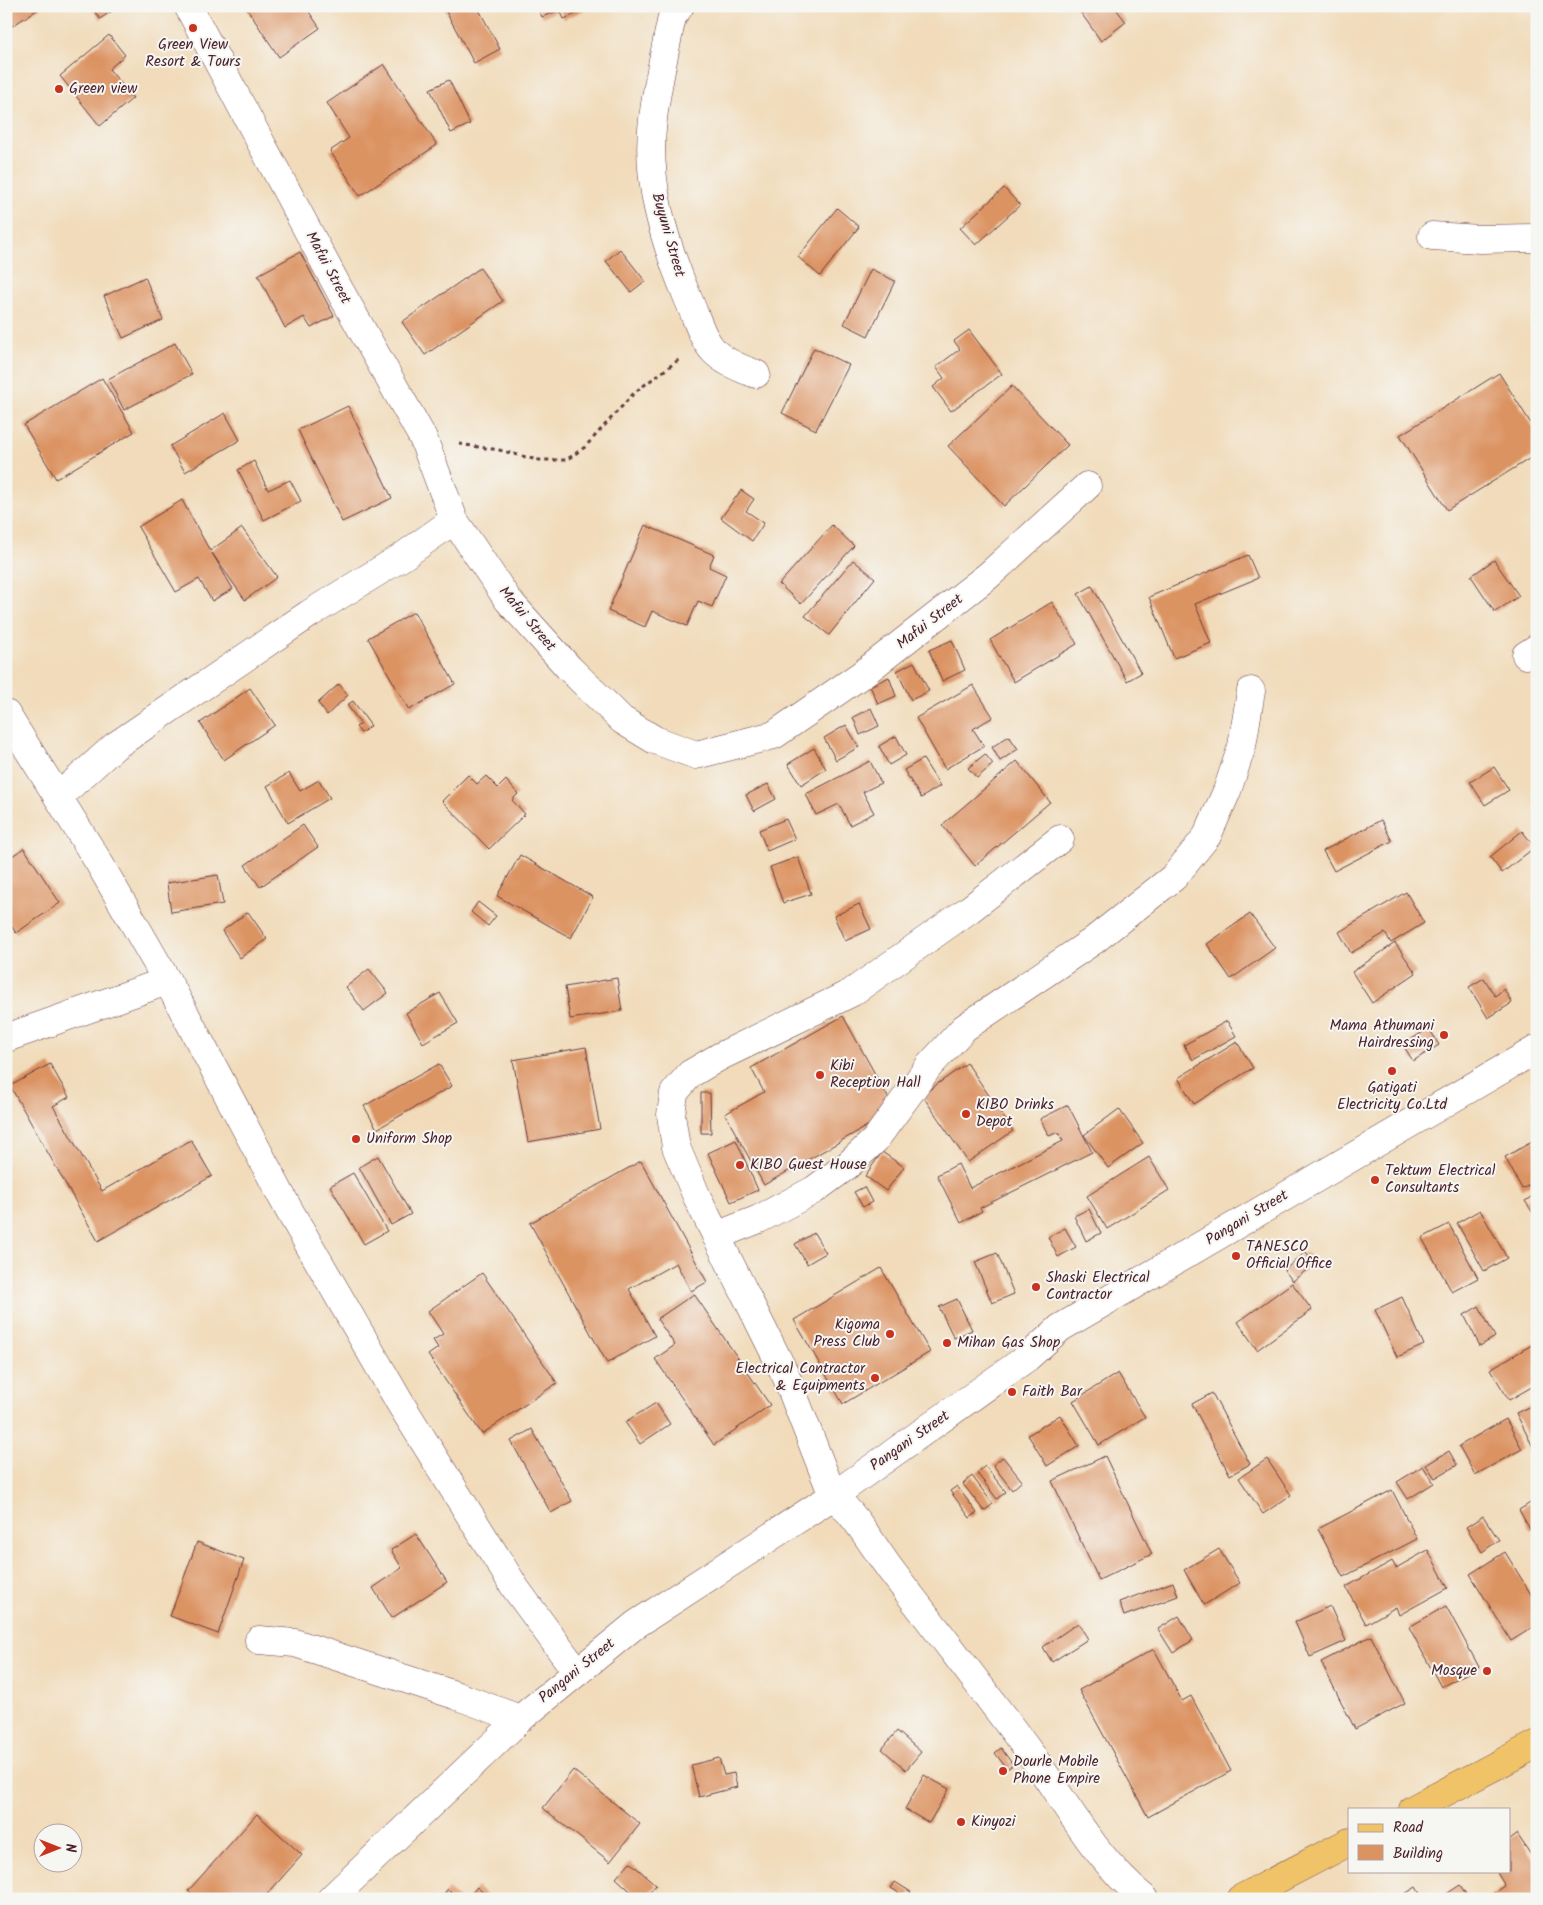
<svg xmlns="http://www.w3.org/2000/svg" width="1543" height="1905" viewBox="0 0 1543 1905" font-family="Kalam,sans-serif">
<rect width="100%" height="100%" fill="#f6f6f2"/>
<filter id="ink" filterUnits="userSpaceOnUse"><feTurbulence type="fractalNoise" baseFrequency=".02" numOctaves="2"/><feDisplacementMap in="SourceGraphic" scale="10" xChannelSelector="R" yChannelSelector="G"/><feConvolveMatrix kernelMatrix="1 2 1 2 8 2 1 2 1" color-interpolation-filters="sRGB"/></filter>
<filter id="wash" filterUnits="userSpaceOnUse"><feTurbulence type="fractalNoise" baseFrequency=".0096" numOctaves="4" result="noise"/><feDisplacementMap in="SourceGraphic" scale="20" xChannelSelector="R" yChannelSelector="G"/><feGaussianBlur stdDeviation="1.12" result="paint"/><feColorMatrix in="noise" values="0 0 0 0 0 0 0 0 0 0 0 0 0 0 0 0 0 1.4 0 .05"/><feComposite in="paint" operator="in"/></filter>
<g filter="url(#wash)">
<rect width="100%" height="100%" fill="#f1dbba"/>
<g id="blocks">
<!-- building -->
<g fill="#dc9362">
<polygon points="6,6 43,6 6,30"/>
<polygon points="91,6 119,6 100,19"/>
<polygon points="245,6 305,6 320,28 279,57"/>
<polygon points="443,6 477,6 500,49 474,63"/>
<polygon points="537,6 594,6 564,19 560,10 542,17"/>
<polygon points="1076,6 1114,6 1126,22 1101,41"/>
<polygon points="109,35 125,55 109,69 133,98 100,126 60,76"/>
<polygon points="384,64 437,145 360,196 330,151 349,138 327,103"/>
<polygon points="449,80 470,124 451,133 430,89"/>
<polygon points="1004,188 1020,205 976,245 960,228"/>
<polygon points="837,208 859,227 820,276 798,257"/>
<polygon points="620,249 645,281 631,292 606,261"/>
<polygon points="300,252 334,316 311,328 304,317 285,328 258,275"/>
<polygon points="480,268 503,301 425,355 402,322"/>
<polygon points="871,269 895,281 868,336 844,324"/>
<polygon points="145,277 163,320 123,338 104,296"/>
<polygon points="969,330 1002,374 951,411 933,387 944,378 936,367 960,349 954,341"/>
<polygon points="175,343 192,374 124,410 108,379"/>
<polygon points="814,348 849,365 816,430 782,413"/>
<polygon points="1499,373 1537,433 1537,454 1447,510 1400,435"/>
<polygon points="102,378 134,432 56,479 24,425"/>
<polygon points="1012,386 1068,445 1004,506 948,446"/>
<polygon points="348,406 392,498 342,522 298,430"/>
<polygon points="225,413 240,440 185,472 170,446"/>
<polygon points="254,461 268,490 290,480 301,501 264,520 238,470"/>
<polygon points="741,490 754,499 746,511 764,523 752,541 721,518"/>
<polygon points="182,500 210,551 242,528 277,577 245,600 212,553 233,589 212,601 199,579 176,592 138,527"/>
<polygon points="645,525 714,555 709,567 726,575 712,607 698,601 687,626 652,611 645,627 608,611"/>
<polygon points="832,525 854,546 801,604 779,584"/>
<polygon points="1248,555 1258,578 1195,604 1211,643 1174,658 1149,597"/>
<polygon points="853,560 875,578 829,635 805,616"/>
<polygon points="1494,560 1519,596 1495,612 1471,576"/>
<polygon points="1092,586 1141,673 1127,681 1078,594"/>
<polygon points="1052,602 1077,644 1014,682 990,640"/>
<polygon points="414,612 455,684 409,710 368,638"/>
<polygon points="952,640 965,670 942,681 929,650"/>
<polygon points="914,662 929,691 911,700 897,671"/>
<polygon points="889,677 896,696 878,704 870,686"/>
<polygon points="339,684 348,695 327,715 318,703"/>
<polygon points="973,685 993,717 973,729 984,746 945,769 916,718"/>
<polygon points="250,688 275,725 224,760 200,723"/>
<polygon points="353,701 371,726 361,733 356,727 361,724 347,705"/>
<polygon points="871,708 879,726 860,735 853,717"/>
<polygon points="846,725 859,747 836,760 824,738"/>
<polygon points="896,736 906,755 889,765 879,746"/>
<polygon points="1009,736 1018,749 1000,761 992,747"/>
<polygon points="814,748 826,769 801,785 788,764"/>
<polygon points="985,754 993,764 977,778 968,768"/>
<polygon points="923,759 940,786 921,798 904,770"/>
<polygon points="870,761 881,783 863,792 874,813 850,825 839,804 816,815 806,794"/>
<polygon points="1017,761 1050,802 975,866 942,825"/>
<polygon points="1494,767 1509,790 1485,805 1470,782"/>
<polygon points="289,773 300,791 319,780 330,798 288,823 267,786"/>
<polygon points="468,775 477,784 486,776 498,788 506,780 518,794 512,800 525,814 489,849 442,801"/>
<polygon points="768,784 776,799 754,811 746,795"/>
<polygon points="786,819 795,839 767,851 759,830"/>
<polygon points="1381,820 1392,841 1334,871 1323,851"/>
<polygon points="303,825 318,847 260,887 245,865"/>
<polygon points="1522,831 1535,847 1502,873 1490,857"/>
<polygon points="24,848 60,903 16,933 6,918 6,860"/>
<polygon points="520,855 593,897 571,938 497,896"/>
<polygon points="798,857 811,894 783,903 770,867"/>
<polygon points="218,875 223,904 171,912 167,883"/>
<polygon points="1406,892 1424,923 1391,943 1385,933 1351,953 1339,932"/>
<polygon points="478,902 496,916 488,926 471,912"/>
<polygon points="859,904 871,929 845,941 834,916"/>
<polygon points="248,912 267,939 240,958 222,931"/>
<polygon points="1250,914 1275,948 1231,979 1207,944"/>
<polygon points="1395,943 1416,973 1372,1003 1352,972"/>
<polygon points="369,969 388,993 364,1011 346,987"/>
<polygon points="617,978 622,1011 570,1019 565,987"/>
<polygon points="1484,978 1495,996 1504,989 1512,1003 1488,1018 1469,987"/>
<polygon points="440,993 458,1023 423,1043 406,1013"/>
<polygon points="843,1016 895,1110 764,1185 725,1114 764,1092 751,1068"/>
<polygon points="1227,1021 1236,1036 1193,1060 1184,1045"/>
<polygon points="1429,1028 1439,1045 1413,1061 1403,1045"/>
<polygon points="1237,1042 1253,1068 1194,1104 1178,1078"/>
<polygon points="586,1047 600,1129 528,1142 513,1060"/>
<polygon points="967,1063 1013,1131 968,1162 922,1095"/>
<polygon points="50,1064 69,1097 53,1106 102,1191 191,1140 212,1176 98,1241 10,1086"/>
<polygon points="439,1064 452,1086 377,1129 364,1106"/>
<polygon points="701,1093 710,1093 711,1133 701,1133"/>
<polygon points="1068,1105 1092,1152 980,1208 982,1211 961,1223 937,1175 958,1164 970,1188 1063,1141 1058,1132 1049,1136 1040,1119"/>
<polygon points="1119,1109 1143,1143 1108,1168 1084,1135"/>
<polygon points="1537,1139 1537,1181 1522,1189 1505,1157"/>
<polygon points="736,1140 758,1190 731,1202 708,1153"/>
<polygon points="882,1152 904,1167 886,1191 865,1176"/>
<polygon points="378,1156 411,1214 391,1225 359,1167"/>
<polygon points="1149,1157 1169,1190 1107,1229 1087,1196"/>
<polygon points="641,1161 707,1282 691,1291 676,1263 629,1289 655,1336 607,1363 530,1223"/>
<polygon points="353,1173 387,1231 364,1244 330,1186"/>
<polygon points="864,1187 872,1202 863,1207 854,1192"/>
<polygon points="1537,1193 1537,1219 1525,1201"/>
<polygon points="1089,1209 1101,1233 1086,1241 1074,1216"/>
<polygon points="1480,1210 1507,1258 1484,1271 1457,1223"/>
<polygon points="1449,1224 1478,1278 1452,1292 1422,1238"/>
<polygon points="1065,1228 1076,1247 1058,1257 1048,1237"/>
<polygon points="814,1233 826,1253 807,1264 795,1244"/>
<polygon points="1306,1252 1315,1263 1293,1281 1284,1270"/>
<polygon points="997,1253 1014,1294 992,1303 975,1262"/>
<polygon points="881,1268 930,1352 843,1404 794,1320"/>
<polygon points="482,1273 557,1383 482,1434 428,1355 438,1348 433,1340 443,1334 428,1311"/>
<polygon points="1292,1283 1312,1310 1257,1350 1238,1322"/>
<polygon points="694,1294 770,1405 714,1445 655,1359 675,1345 657,1319"/>
<polygon points="1402,1297 1424,1345 1397,1357 1375,1310"/>
<polygon points="957,1299 972,1330 954,1338 939,1307"/>
<polygon points="1479,1306 1495,1337 1480,1346 1464,1315"/>
<polygon points="1537,1342 1537,1384 1509,1400 1490,1369"/>
<polygon points="1118,1373 1145,1417 1099,1445 1073,1401"/>
<polygon points="1212,1393 1250,1464 1230,1475 1192,1404"/>
<polygon points="656,1403 670,1424 640,1444 625,1422"/>
<polygon points="1537,1403 1537,1450 1535,1451 1516,1413"/>
<polygon points="1060,1415 1079,1446 1047,1466 1028,1435"/>
<polygon points="1506,1419 1522,1449 1475,1475 1459,1446"/>
<polygon points="532,1429 572,1501 551,1513 511,1441"/>
<polygon points="1449,1451 1457,1465 1435,1478 1426,1465"/>
<polygon points="1105,1456 1152,1554 1099,1580 1052,1481"/>
<polygon points="1003,1457 1022,1481 1012,1490 993,1465"/>
<polygon points="1267,1459 1291,1495 1263,1514 1239,1478"/>
<polygon points="985,1466 1006,1492 997,1499 977,1473"/>
<polygon points="1423,1466 1434,1483 1408,1499 1397,1482"/>
<polygon points="972,1476 993,1504 984,1511 963,1484"/>
<polygon points="957,1486 977,1513 970,1518 950,1491"/>
<polygon points="1392,1490 1417,1539 1343,1577 1318,1529"/>
<polygon points="1535,1500 1537,1527 1531,1531 1519,1510"/>
<polygon points="1483,1516 1499,1540 1482,1552 1466,1527"/>
<polygon points="416,1534 447,1582 392,1618 373,1588 402,1568 391,1550"/>
<polygon points="197,1542 244,1560 218,1634 170,1616"/>
<polygon points="1219,1549 1240,1583 1204,1605 1184,1570"/>
<polygon points="1428,1550 1448,1588 1399,1615 1396,1607 1366,1624 1346,1587 1392,1561 1396,1568"/>
<polygon points="1505,1552 1537,1604 1537,1625 1511,1641 1470,1574"/>
<polygon points="1173,1582 1178,1596 1124,1616 1119,1602"/>
<polygon points="1330,1606 1346,1641 1310,1657 1295,1622"/>
<polygon points="1446,1606 1479,1667 1441,1687 1409,1627"/>
<polygon points="1179,1616 1193,1640 1173,1653 1158,1629"/>
<polygon points="1078,1623 1088,1639 1052,1662 1043,1647"/>
<polygon points="1371,1636 1405,1703 1355,1729 1321,1662"/>
<polygon points="1154,1649 1182,1701 1191,1696 1231,1771 1148,1817 1079,1690"/>
<polygon points="897,1731 921,1752 906,1770 882,1749"/>
<polygon points="1001,1748 1013,1765 1007,1769 995,1753"/>
<polygon points="719,1758 724,1775 734,1773 737,1787 699,1797 691,1765"/>
<polygon points="573,1770 640,1824 610,1862 543,1808"/>
<polygon points="924,1775 949,1789 929,1823 905,1809"/>
<polygon points="257,1814 302,1855 263,1899 197,1899 188,1891"/>
<polygon points="1517,1834 1537,1864 1537,1899 1485,1899 1505,1886 1496,1871 1509,1871 1509,1840"/>
<polygon points="630,1862 656,1885 644,1899 639,1899 616,1878"/>
<polygon points="895,1882 911,1892 907,1898 891,1888"/>
<polygon points="1460,1885 1467,1896 1463,1899 1439,1899"/>
<polygon points="477,1887 490,1899 467,1899"/>
<polygon points="1416,1887 1423,1899 1397,1899"/>
<polygon points="448,1889 459,1899 440,1899"/>
</g>
</g>
</g>
<g filter="url(#ink)">
<use href="#blocks" fill-opacity="0" stroke="#633b40" stroke-width="1"/>
<g fill="none" stroke-linecap="round" stroke-linejoin="round">
<defs>
<g id="minor">
<polyline points="188,6 340,291 423,438 454,520 508,600 569,668 622,720 655,740 696,755 774,735 861,675 989,575 1087,486"/>
<path d="M680 6 672 17C665 51 657 85 653 119 645 180 664 241 687 296 707 343 704 356 756 374"/>
<polyline points="1432,236 1480,239 1537,238"/>
<polyline points="1526,655 1537,648"/>
<polyline points="6,714 98,861 174,993 289,1210 400,1403 516,1589 576,1671"/>
<polyline points="58,797 115,746 309,614 402,557 454,520"/>
<path d="M1060 839 970 909 851 993 719 1057 690 1074 674 1093 671 1115 676 1147 697 1197 786 1376 833 1496C858 1517 873 1547 893 1573 941 1635 989 1697 1035 1760 1069 1808 1098 1862 1145 1899"/>
<polyline points="6,1038 167,981"/>
<polyline points="716,1236 759,1219 814,1190 848,1165 875,1140 929,1066 964,1028 1093,941 1174,877 1207,836 1227,791 1242,746 1251,691"/>
<polyline points="259,1640 295,1643 455,1695 520,1719"/>
<polyline points="331,1899 520,1719 635,1625 833,1496 1028,1357 1060,1328 1537,1049"/>
</g>
<g id="major">
<polyline points="1413,1809 1537,1744"/>
<polyline points="1240,1899 1349,1842"/>
</g>
</defs>
<!-- minor casing -->
<use href="#minor" stroke="#633b40" stroke-width="29"/>
<!-- major casing -->
<use href="#major" stroke="#633b40" stroke-width="29"/>
<!-- path -->
<polyline stroke="#633b40" stroke-width="3" stroke-dasharray="4 4" stroke-linecap="butt" points="459,444 499,450 537,460 566,460 585,447 635,392 681,358"/>
<!-- minor -->
<use href="#minor" stroke="#fff" stroke-width="28"/>
<!-- major -->
<use href="#major" stroke="#f0c369" stroke-width="28"/>
</g>
</g>
<!-- markers -->
<g fill="#c8321e" stroke="#f6f6f2" stroke-width="2">
<circle cx="193" cy="28" r="5"/>
<circle cx="59" cy="89" r="5"/>
<circle cx="1444" cy="1035" r="5"/>
<circle cx="1392" cy="1071" r="5"/>
<circle cx="820" cy="1075" r="5"/>
<circle cx="966" cy="1114" r="5"/>
<circle cx="356" cy="1139" r="5"/>
<circle cx="740" cy="1165" r="5"/>
<circle cx="1375" cy="1180" r="5"/>
<circle cx="1236" cy="1256" r="5"/>
<circle cx="1036" cy="1287" r="5"/>
<circle cx="890" cy="1334" r="5"/>
<circle cx="947" cy="1343" r="5"/>
<circle cx="875" cy="1378" r="5"/>
<circle cx="1012" cy="1392" r="5"/>
<circle cx="1487" cy="1671" r="5"/>
<circle cx="1003" cy="1771" r="5"/>
<circle cx="961" cy="1822" r="5"/>
</g>
<g text-anchor="middle" dominant-baseline="central" stroke-width="4" stroke-linejoin="round" paint-order="stroke">
<!-- poi labels -->
<g font-size="15" fill="#4a1f2b" stroke="#f6f6f2" text-anchor="start">
<text x="193" y="45" text-anchor="middle">Green View<tspan x="193" dy="17">Resort &amp; Tours</tspan></text>
<text x="69" y="89">Green view</text>
<text x="1434" y="1026" text-anchor="end">Mama Athumani<tspan x="1434" dy="17">Hairdressing</tspan></text>
<text x="830" y="1066">Kibi<tspan x="830" dy="17">Reception Hall</tspan></text>
<text x="1392" y="1088" text-anchor="middle">Gatigati<tspan x="1392" dy="17">Electricity Co.Ltd</tspan></text>
<text x="976" y="1105">KIBO Drinks<tspan x="976" dy="17">Depot</tspan></text>
<text x="366" y="1139">Uniform Shop</text>
<text x="750" y="1165">KIBO Guest House</text>
<text x="1385" y="1171">Tektum Electrical<tspan x="1385" dy="17">Consultants</tspan></text>
<text x="1246" y="1247">TANESCO<tspan x="1246" dy="17">Official Office</tspan></text>
<text x="1046" y="1278">Shaski Electrical<tspan x="1046" dy="17">Contractor</tspan></text>
<text x="880" y="1325" text-anchor="end">Kigoma<tspan x="880" dy="17">Press Club</tspan></text>
<text x="957" y="1343">Mihan Gas Shop</text>
<text x="865" y="1369" text-anchor="end">Electrical Contractor<tspan x="865" dy="17">&amp; Equipments</tspan></text>
<text x="1022" y="1392">Faith Bar</text>
<text x="1477" y="1671" text-anchor="end">Mosque</text>
<text x="1013" y="1762">Dourle Mobile<tspan x="1013" dy="17">Phone Empire</tspan></text>
<text x="971" y="1822">Kinyozi</text>
</g>
<!-- street labels -->
<g font-size="15" fill="#4a1f2b" stroke="#f6f6f2">
<text transform="translate(668 235) rotate(74)">Buyuni Street</text>
<text transform="translate(328 268) rotate(62)">Mafui Street</text>
<text transform="translate(527 619) rotate(50)">Mafui Street</text>
<text transform="translate(930 622) rotate(-38)">Mafui Street</text>
<text transform="translate(1247 1218) rotate(-31)">Pangani Street</text>
<text transform="translate(910 1441) rotate(-35)">Pangani Street</text>
<text transform="translate(577 1671) rotate(-39)">Pangani Street</text>
</g>
</g>
<!-- margin -->
<rect width="1543" height="1905" fill="none" stroke="#f6f6f2" stroke-width="25"/>
<!-- legend -->
<rect x="1348" y="1808" width="162" height="65" fill="#f6f6f2" stroke="#b1a0a2"/>
<rect x="1358" y="1824" width="25" height="8" fill="#f0c369" stroke="#b1a0a2"/>
<text x="1393" y="1832" font-size="15" fill="#4a1f2b">Road</text>
<rect x="1358" y="1845" width="25" height="15" fill="#dc9362" stroke="#b1a0a2"/>
<text x="1393" y="1858" font-size="15" fill="#4a1f2b">Building</text>
<!-- north arrow -->
<g transform="translate(58 1848) rotate(90)"><circle r="24" fill="#f6f6f2" stroke="#b1a0a2"/>
<path d="M0-4L9 19L0 12L-9 19Z" fill="#c8321e"/>
<text y="-8" font-size="14" font-weight="bold" text-anchor="middle" fill="#4a1f2b">N</text>
</g>
</svg>
